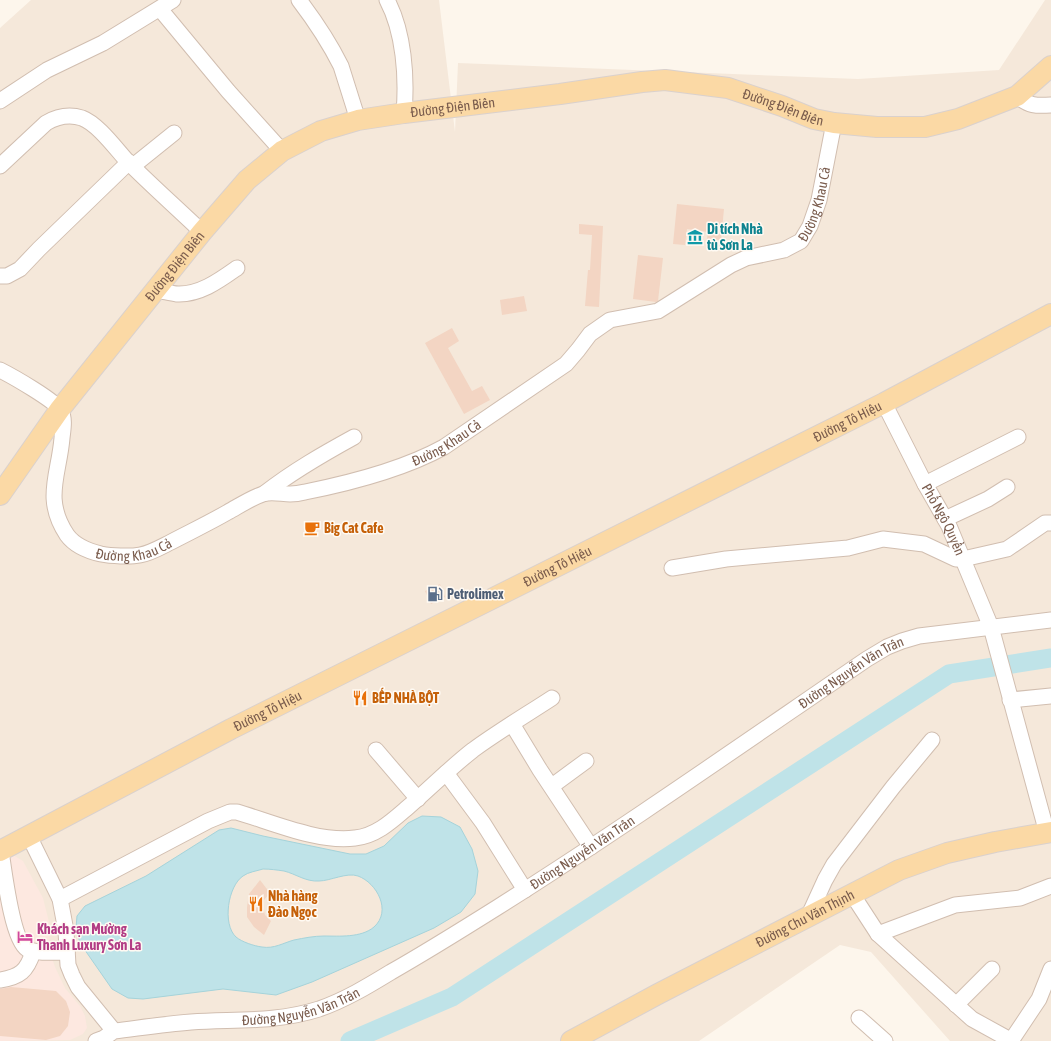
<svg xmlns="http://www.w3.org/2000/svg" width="1051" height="1041" viewBox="0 0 1051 1041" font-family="'Asap Condensed',sans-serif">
<rect width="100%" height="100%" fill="#fdf6ec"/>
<!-- residential -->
<polygon fill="#f5e8da" points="31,0 439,0 455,132 458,63 858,79 999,70 1045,0 1051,0 1051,1041 950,1041 871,952 840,945 699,1041 0,1041 0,28"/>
<!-- commercial -->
<polygon fill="#fde8e0" points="13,855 23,861 43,898 49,922 50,952 55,967 65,988 80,1006 85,1016 87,1028 83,1034 70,1040 0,1041 0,863"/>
<!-- water -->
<path fill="#bfe3e8" stroke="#a5d3da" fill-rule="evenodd" d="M422 816 441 817 460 827 472 849 478 871 475 894 461 912 434 928 312 982 276 995 223 989 143 999 128 998 112 989 80 943 76 928 77 916 85 906 146 876 219 830 231 828 263 836 350 854H366L384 846 408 823ZM263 869C270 869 277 870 284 871 296 874 306 882 319 881 330 881 347 872 358 876 377 883 392 911 374 927 361 938 339 936 324 936 314 936 304 938 294 940 283 943 274 949 262 947 254 946 242 942 236 937 222 924 228 886 243 876 248 872 257 871 263 869Z"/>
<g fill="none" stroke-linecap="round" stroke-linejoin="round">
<!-- river -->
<polyline stroke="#bfe3e8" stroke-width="19" points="350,1041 452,997 949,674 1051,658"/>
</g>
<!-- building -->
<g fill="#f3d5c3">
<polygon points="677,204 724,209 721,240 707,239 708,232 687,229 685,245 673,244"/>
<polygon points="579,224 603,226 599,307 585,306 588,270 590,270 592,235 579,234"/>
<polygon points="638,255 663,258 658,301 656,302 633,299"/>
<polygon points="524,296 527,311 502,315 500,300"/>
<polygon points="452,328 459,341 448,348 472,391 482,386 490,400 464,414 425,343"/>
<polygon points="440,584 445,597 431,604 425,591"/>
<polygon points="260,880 270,893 264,900 263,908 265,915 271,921 264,935 254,927 247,917 247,907 249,894"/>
<polygon points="11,987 56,991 66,1001 70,1012 68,1026 60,1036 46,1040 0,1036 0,989"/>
</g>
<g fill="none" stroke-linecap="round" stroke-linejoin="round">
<defs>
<g id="minor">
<path d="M299 0C315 21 329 42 341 66L358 120"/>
<path d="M387 0C404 32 407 77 404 113"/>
<polyline points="160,9 228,91 282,151"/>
<path d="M1017 96C1029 106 1036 106 1051 105"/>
<polyline points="0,101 47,70 103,43 173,0"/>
<path d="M0 166 46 123C58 116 69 114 82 118 98 124 116 149 128 162 152 186 178 209 202 232"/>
<polyline points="133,166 174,133"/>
<polyline points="0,276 7,276 20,269 39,249 129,162"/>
<path d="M155 290C162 291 170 293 177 294 200 295 220 280 237 268"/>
<path id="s1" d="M0 370C12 376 56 401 61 411 65 419 63 429 62 438 59 475 43 499 67 535 75 546 88 551 101 554 111 556 130 557 140 555 151 553 161 547 171 542 190 532 209 523 228 512 239 506 251 498 263 494 271 491 282 494 290 494 295 494 301 493 305 492 350 483 404 469 444 447L566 364 578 350 590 334 610 320 658 311 731 265 746 258 784 250 801 241 810 226 819 200 834 123"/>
<path id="s2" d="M884 403 925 484 949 526 991 627 1047 833"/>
<polyline points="925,484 1018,437"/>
<path d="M265 493C293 471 323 454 354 437"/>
<polyline points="945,519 988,499 1007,487"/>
<polyline points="672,568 726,559 848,548 883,539 924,544 956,559 963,559 1007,549 1045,523 1051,523"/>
<polyline points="1010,700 1051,696"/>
<polyline points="512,724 540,770 591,847"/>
<polyline points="376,750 418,799"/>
<polyline points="446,773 483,823 525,890"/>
<polyline points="552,786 586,761"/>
<polyline points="29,836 60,899 66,931 68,965 72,975 78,987 114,1031"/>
<path d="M1 851C4 870 12 940 27 949 37 954 57 952 67 952"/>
<polyline points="852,894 878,934 972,1019 1012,1041"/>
<path d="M60 899 208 821 230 812H237C271 822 319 843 355 838 376 836 392 821 407 808 429 789 450 768 473 750 499 731 526 715 552 698"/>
<polyline points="809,915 825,880 834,864 893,787 932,740"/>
<polyline points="878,934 955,905 1020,898 1051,886"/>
<path d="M0 980C20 977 27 971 33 952"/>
<polyline points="956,1005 992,969"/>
<polyline points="859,1018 885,1041"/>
<path id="s3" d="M96 1041 104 1038 114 1031C139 1028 165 1024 191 1022 235 1019 275 1023 319 1009 345 1000 368 986 391 972 428 951 463 929 498 907 623 828 744 743 867 659L887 647 902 641 919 636 1051 620"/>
<polyline points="1011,1041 1039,999 1051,969"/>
</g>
<g id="major">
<path id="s4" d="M0 495 60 409 202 232 247 180 282 151 321 131 358 120 404 113 560 94 642 82 665 80 728 88 782 106 814 119 834 123 877 127H925L958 119 1017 96 1051 66"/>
<path id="s5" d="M0 851 231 729 884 403 1051 314"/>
<path id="s6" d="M571 1041 658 994 899 870 947 853 995 842 1051 832"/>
</g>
</defs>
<!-- minor casing -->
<use href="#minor" stroke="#d1beb0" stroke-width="17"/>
<!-- major casing -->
<use href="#major" stroke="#dad1cd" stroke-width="22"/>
<!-- minor -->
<use href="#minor" stroke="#fff" stroke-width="15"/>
<!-- major -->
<use href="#major" stroke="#fbd9a5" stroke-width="20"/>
</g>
<!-- icons -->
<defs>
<symbol id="museum-bare" viewBox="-9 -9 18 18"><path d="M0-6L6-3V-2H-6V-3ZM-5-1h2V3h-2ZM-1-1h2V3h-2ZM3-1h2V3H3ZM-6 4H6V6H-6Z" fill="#0f9aa8" stroke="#fffaf3" stroke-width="2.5" paint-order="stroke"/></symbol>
<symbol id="cafe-bare" viewBox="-9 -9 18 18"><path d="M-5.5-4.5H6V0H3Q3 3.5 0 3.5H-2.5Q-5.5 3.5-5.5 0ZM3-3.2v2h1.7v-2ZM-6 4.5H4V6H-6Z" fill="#e8710a" stroke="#fffaf3" stroke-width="2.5" paint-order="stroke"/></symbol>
<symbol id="fuel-bare" viewBox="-9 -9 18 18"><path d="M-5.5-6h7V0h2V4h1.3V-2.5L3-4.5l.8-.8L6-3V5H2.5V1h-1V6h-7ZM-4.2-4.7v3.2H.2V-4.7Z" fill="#5c6f8a" stroke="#fffaf3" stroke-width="2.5" paint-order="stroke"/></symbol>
<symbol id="restaurant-bare" viewBox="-9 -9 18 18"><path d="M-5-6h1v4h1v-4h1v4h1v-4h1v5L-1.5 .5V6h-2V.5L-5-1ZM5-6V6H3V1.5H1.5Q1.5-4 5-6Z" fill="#e8710a" stroke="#fffaf3" stroke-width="2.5" paint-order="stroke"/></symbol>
<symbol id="hotel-bare" viewBox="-9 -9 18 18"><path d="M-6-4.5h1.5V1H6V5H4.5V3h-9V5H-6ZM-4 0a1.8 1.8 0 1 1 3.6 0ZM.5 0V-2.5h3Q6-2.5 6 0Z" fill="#d1479c" stroke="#fffaf3" stroke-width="2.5" paint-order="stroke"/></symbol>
</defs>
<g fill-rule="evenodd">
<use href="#museum-bare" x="684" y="226" width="22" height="22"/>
<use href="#cafe-bare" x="301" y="517" width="22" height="22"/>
<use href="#fuel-bare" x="424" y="583" width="22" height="22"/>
<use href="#restaurant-bare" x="349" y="687" width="22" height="22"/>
<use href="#restaurant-bare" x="245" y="893" width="22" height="22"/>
<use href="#hotel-bare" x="14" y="926" width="22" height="22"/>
</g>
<g text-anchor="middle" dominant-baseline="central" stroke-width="3" stroke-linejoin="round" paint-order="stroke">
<!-- street labels -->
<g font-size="14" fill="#7a5c4d" stroke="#fffaf3">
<text stroke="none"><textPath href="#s4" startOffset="960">Đường Điện Biên</textPath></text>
<text stroke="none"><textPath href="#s4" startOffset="624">Đường Điện Biên</textPath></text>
<text stroke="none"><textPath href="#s1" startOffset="1067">Đường Khau Cả</textPath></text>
<text stroke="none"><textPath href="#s4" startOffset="288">Đường Điện Biên</textPath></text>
<text stroke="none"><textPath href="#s5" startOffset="950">Đường Tô Hiệu</textPath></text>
<text stroke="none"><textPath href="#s1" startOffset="611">Đường Khau Cả</textPath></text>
<text stroke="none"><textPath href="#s2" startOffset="131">Phố Ngô Quyền</textPath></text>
<text stroke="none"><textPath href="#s1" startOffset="275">Đường Khau Cả</textPath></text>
<text stroke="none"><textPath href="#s5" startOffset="626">Đường Tô Hiệu</textPath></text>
<text stroke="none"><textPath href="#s3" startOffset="858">Đường Nguyễn Văn Trân</textPath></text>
<text stroke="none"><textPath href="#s5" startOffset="302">Đường Tô Hiệu</textPath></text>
<text stroke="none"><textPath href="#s3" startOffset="534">Đường Nguyễn Văn Trân</textPath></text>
<text stroke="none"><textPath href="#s6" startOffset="264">Đường Chu Văn Thịnh</textPath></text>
<text stroke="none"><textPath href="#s3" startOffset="210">Đường Nguyễn Văn Trân</textPath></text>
</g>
<!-- culture labels -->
<g font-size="14" font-weight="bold" fill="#0d838f" stroke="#fffaf3" text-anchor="start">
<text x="707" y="229">Di tích Nhà<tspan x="707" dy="16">tù Sơn La</tspan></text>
</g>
<!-- food labels -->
<g font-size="14" font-weight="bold" fill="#c56008" stroke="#fffaf3" text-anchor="start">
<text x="324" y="528">Big Cat Cafe</text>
<text x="372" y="698">BẾP NHÀ BỘT</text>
<text x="268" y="896">Nhà hàng<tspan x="268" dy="16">Đảo Ngọc</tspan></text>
</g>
<!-- service labels -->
<g font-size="14" font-weight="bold" fill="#4e5e75" stroke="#fffaf3" text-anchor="start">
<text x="447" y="594">Petrolimex</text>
</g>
<!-- hotel labels -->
<g font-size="14" font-weight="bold" fill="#b23c85" stroke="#fffaf3" text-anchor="start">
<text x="37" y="929">Khách sạn Mường<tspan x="37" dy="16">Thanh Luxury Sơn La</tspan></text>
</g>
</g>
</svg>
